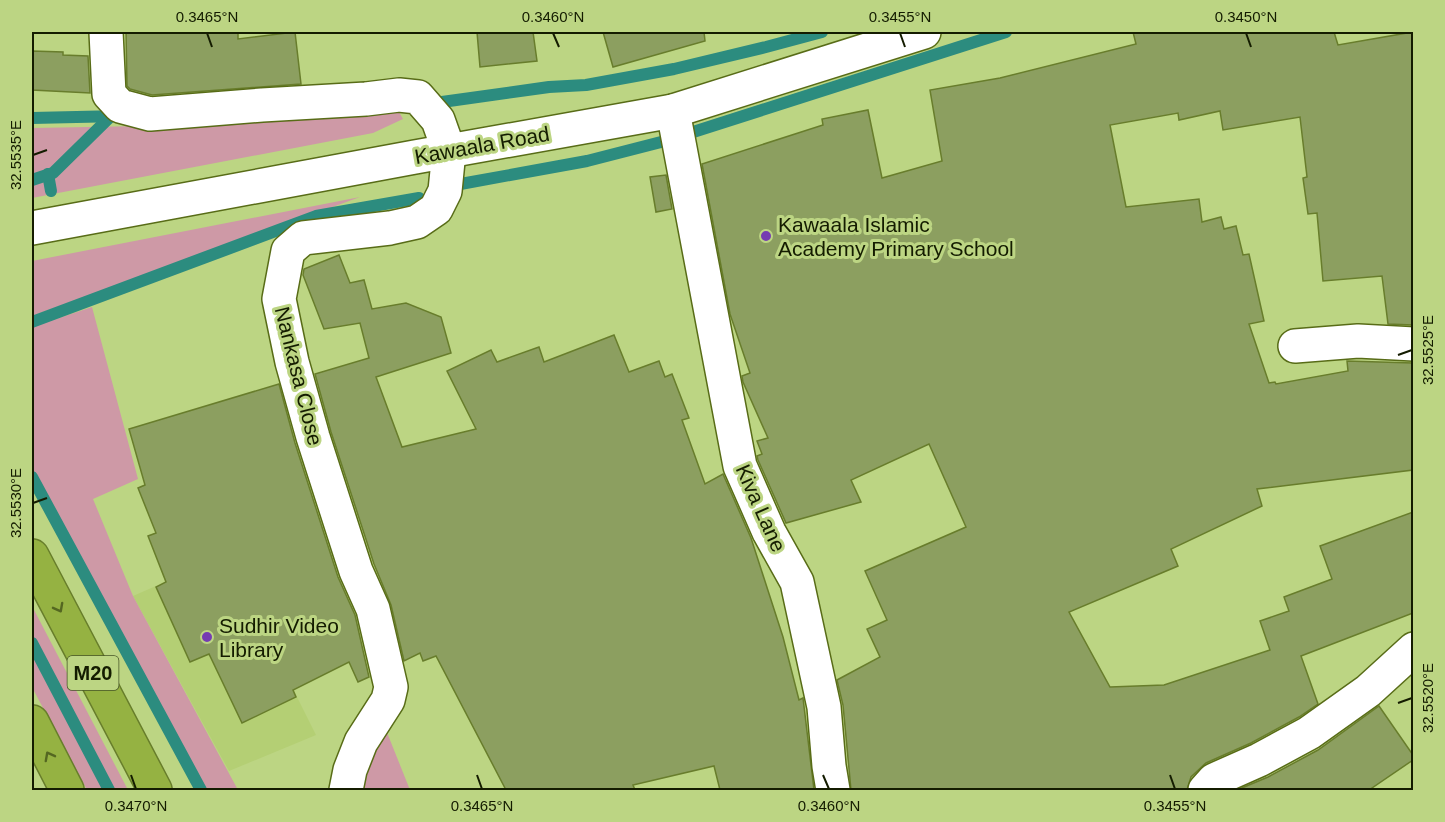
<svg xmlns="http://www.w3.org/2000/svg" width="1445" height="822" viewBox="0 0 1445 822" font-family="Helvetica,sans-serif">
<rect width="100%" height="100%" fill="#bcd583"/>
<!-- built -->
<polygon fill="#b4cf74" points="204,565 270,643 316,735 229,771 133,596"/>
<!-- green -->
<g fill="#ce99a6">
<polygon points="399,112 403,119 373,133 32,198 32,128 198,125"/>
<polygon points="360,197 32,316 32,261"/>
<polygon points="92,307 138,479 93,499 133,596 238,790 204,790 32,473 32,327"/>
<polygon points="32,606 128,790 87,790 34,691 32,687"/>
<polygon points="386,730 410,790 358,790 365,759"/>
</g>
<g fill="none" stroke-linecap="round" stroke-linejoin="round">
<!-- stream -->
<g stroke="#2c8c7f" stroke-width="12">
<polyline points="442,102 549,87 586,85 674,69 766,47 822,32"/>
<polyline points="32,118 121,116"/>
<polyline points="48,174 51,191"/>
<polyline points="32,180 53,173 111,116"/>
<polyline points="455,185 587,161 665,141 1006,32"/>
<polyline points="32,322 316,216 419,198"/>
<polyline points="32,477 201,790"/>
<polyline points="32,643 109,790"/>
</g>
</g>
<!-- building -->
<g fill="#8c9f60" stroke="#687d2c" stroke-width="1.5">
<polygon points="126,32 238,32 238,39 295,32 301,84 152,95 130,89 127,86"/>
<polygon points="477,32 533,32 537,61 480,67"/>
<polygon points="603,32 704,32 705,41 613,67"/>
<polygon points="1133,32 1334,32 1338,45 1413,32 1413,325 1388,324 1382,276 1323,281 1317,213 1308,214 1303,178 1307,177 1300,117 1223,130 1220,111 1179,120 1178,113 1110,125 1126,207 1199,199 1202,222 1221,217 1224,229 1236,226 1243,255 1249,254 1264,321 1249,324 1269,383 1275,382 1276,384 1348,371 1347,361 1413,363 1413,470 1257,489 1262,506 1171,549 1178,566 1069,612 1110,687 1164,685 1270,650 1260,621 1289,611 1284,597 1332,579 1320,546 1413,512 1413,613 1301,656 1318,704 1299,717 1251,743 1206,763 1191,777 1187,790 851,790 843,705 837,680 880,657 867,629 887,620 865,571 966,527 929,444 851,480 861,502 786,523 758,460 757,456 762,454 757,441 768,438 743,382 742,376 750,373 730,314 702,164 823,125 822,119 868,110 882,178 942,161 930,90 1000,78 1136,44"/>
<polygon points="32,51 63,52 63,55 88,56 90,93 32,90"/>
<polygon points="666,175 672,209 656,212 650,177"/>
<polygon points="339,255 350,283 364,280 372,309 406,303 441,317 451,353 376,377 402,447 476,429 447,371 491,350 497,362 539,347 544,362 614,335 629,372 659,361 665,377 672,374 689,418 682,420 705,484 723,474 751,538 783,637 799,700 803,698 814,790 720,790 714,766 633,785 635,790 506,790 436,656 423,661 420,653 404,661 391,605 374,564 331,432 315,374 369,358 360,323 324,329 303,275 304,269"/>
<polygon points="279,384 295,443 338,577 355,615 369,677 358,682 349,662 293,690 296,697 242,723 209,654 190,662 156,587 166,582 148,536 156,533 138,488 145,485 129,429"/>
<polygon points="1379,706 1413,755 1413,760 1369,790 1237,790 1268,777 1318,750"/>
</g>
<g fill="none" stroke-linecap="round" stroke-linejoin="round">
<defs>
<g id="minor">
<polyline points="106,32 109,94 120,106 150,114 262,105 366,99 399,95 418,97 438,120 449,151 445,191 436,209 417,222 390,228 303,238 288,251 279,299 292,362 313,437 356,571 373,609 391,687 388,700 361,742 350,770 346,790"/>
<polyline points="673,111 740,466 769,532 797,582 824,707 829,766 833,790"/>
<polyline points="32,228 415,157 673,111 924,32"/>
<polyline points="1295,346 1358,341 1414,344"/>
<polyline points="1205,790 1214,780 1259,760 1309,733 1368,691 1414,649"/>
</g>
<g id="highway">
<polyline points="32,556 155,790"/>
<polyline points="32,722 67,790"/>
</g>
</defs>
<!-- minor casing -->
<use href="#minor" stroke="#586c17" stroke-width="36"/>
<!-- highway casing -->
<use href="#highway" stroke="#687e2b" stroke-width="36"/>
<!-- minor -->
<use href="#minor" stroke="#fff" stroke-width="33"/>
<!-- highway -->
<use href="#highway" stroke="#95b242" stroke-width="33"/>
</g>
<!-- one-way arrows -->
<defs><path id="oneway-chevron" d="M-2-3.5L2.5 0L-2 3.5" fill="none" stroke-width="1.6" stroke-linecap="round" stroke-linejoin="round" transform="scale(1.5)"/></defs>
<g stroke="#546721">
<use href="#oneway-chevron" transform="translate(59 608) rotate(62)"/>
<use href="#oneway-chevron" transform="translate(49 756) rotate(-118)"/>
</g>
<!-- ticks -->
<path fill="none" stroke="#141c00" stroke-width="2" d="M207 33 212 47M553 33 559 47M900 33 905 47M1246 33 1251 47M33 155 47 150M1398 355 1412 350M33 503 47 498M1398 703 1412 698M131 775 136 789M477 775 482 789M823 775 829 789M1170 775 1175 789"/>
<!-- markers -->
<g fill="#753cb2" stroke="#bcd583" stroke-width="2">
<circle cx="766" cy="236" r="6"/>
<circle cx="207" cy="637" r="6"/>
</g>
<g text-anchor="middle" dominant-baseline="central" stroke-width="6" stroke-linejoin="round" paint-order="stroke">
<!-- shield labels -->
<rect fill="#bcd583" stroke="#465427" stroke-width="1.5" x="67.5" y="656" width="51" height="34" rx="4.5"/>
<g font-size="20" font-weight="bold" fill="#141c00">
<text x="93" y="673">M20</text>
</g>
<!-- street labels -->
<g font-size="21" fill="#141c00" stroke="#bcd583">
<text transform="translate(482 145) rotate(-10)">Kawaala Road</text>
<text transform="translate(299 376) rotate(76)">Nankasa Close</text>
<text transform="translate(761 508) rotate(66)">Kiva Lane</text>
</g>
<!-- poi labels -->
<g font-size="21" fill="#141c00" stroke="#bcd583" text-anchor="start">
<text x="778" y="224">Kawaala Islamic<tspan x="778" dy="24">Academy Primary School</tspan></text>
<text x="219" y="625">Sudhir Video<tspan x="219" dy="24">Library</tspan></text>
</g>
</g>
<!-- border -->
<rect width="1445" height="822" fill="none" stroke="#bcd583" stroke-width="66"/>
<rect x="33" y="33" width="1379" height="756" fill="none" stroke="#141c00" stroke-width="2"/>
<g font-size="15" text-anchor="middle" fill="#141c00">
<text x="207" y="22">0.3465°N</text>
<text x="553" y="22">0.3460°N</text>
<text x="900" y="22">0.3455°N</text>
<text x="1246" y="22">0.3450°N</text>
<text transform="translate(16 155) rotate(-90)" y="5">32.5535°E</text>
<text transform="translate(1428 350) rotate(-90)" y="5">32.5525°E</text>
<text transform="translate(16 503) rotate(-90)" y="5">32.5530°E</text>
<text transform="translate(1428 698) rotate(-90)" y="5">32.5520°E</text>
<text x="136" y="811">0.3470°N</text>
<text x="482" y="811">0.3465°N</text>
<text x="829" y="811">0.3460°N</text>
<text x="1175" y="811">0.3455°N</text>
</g>
</svg>
